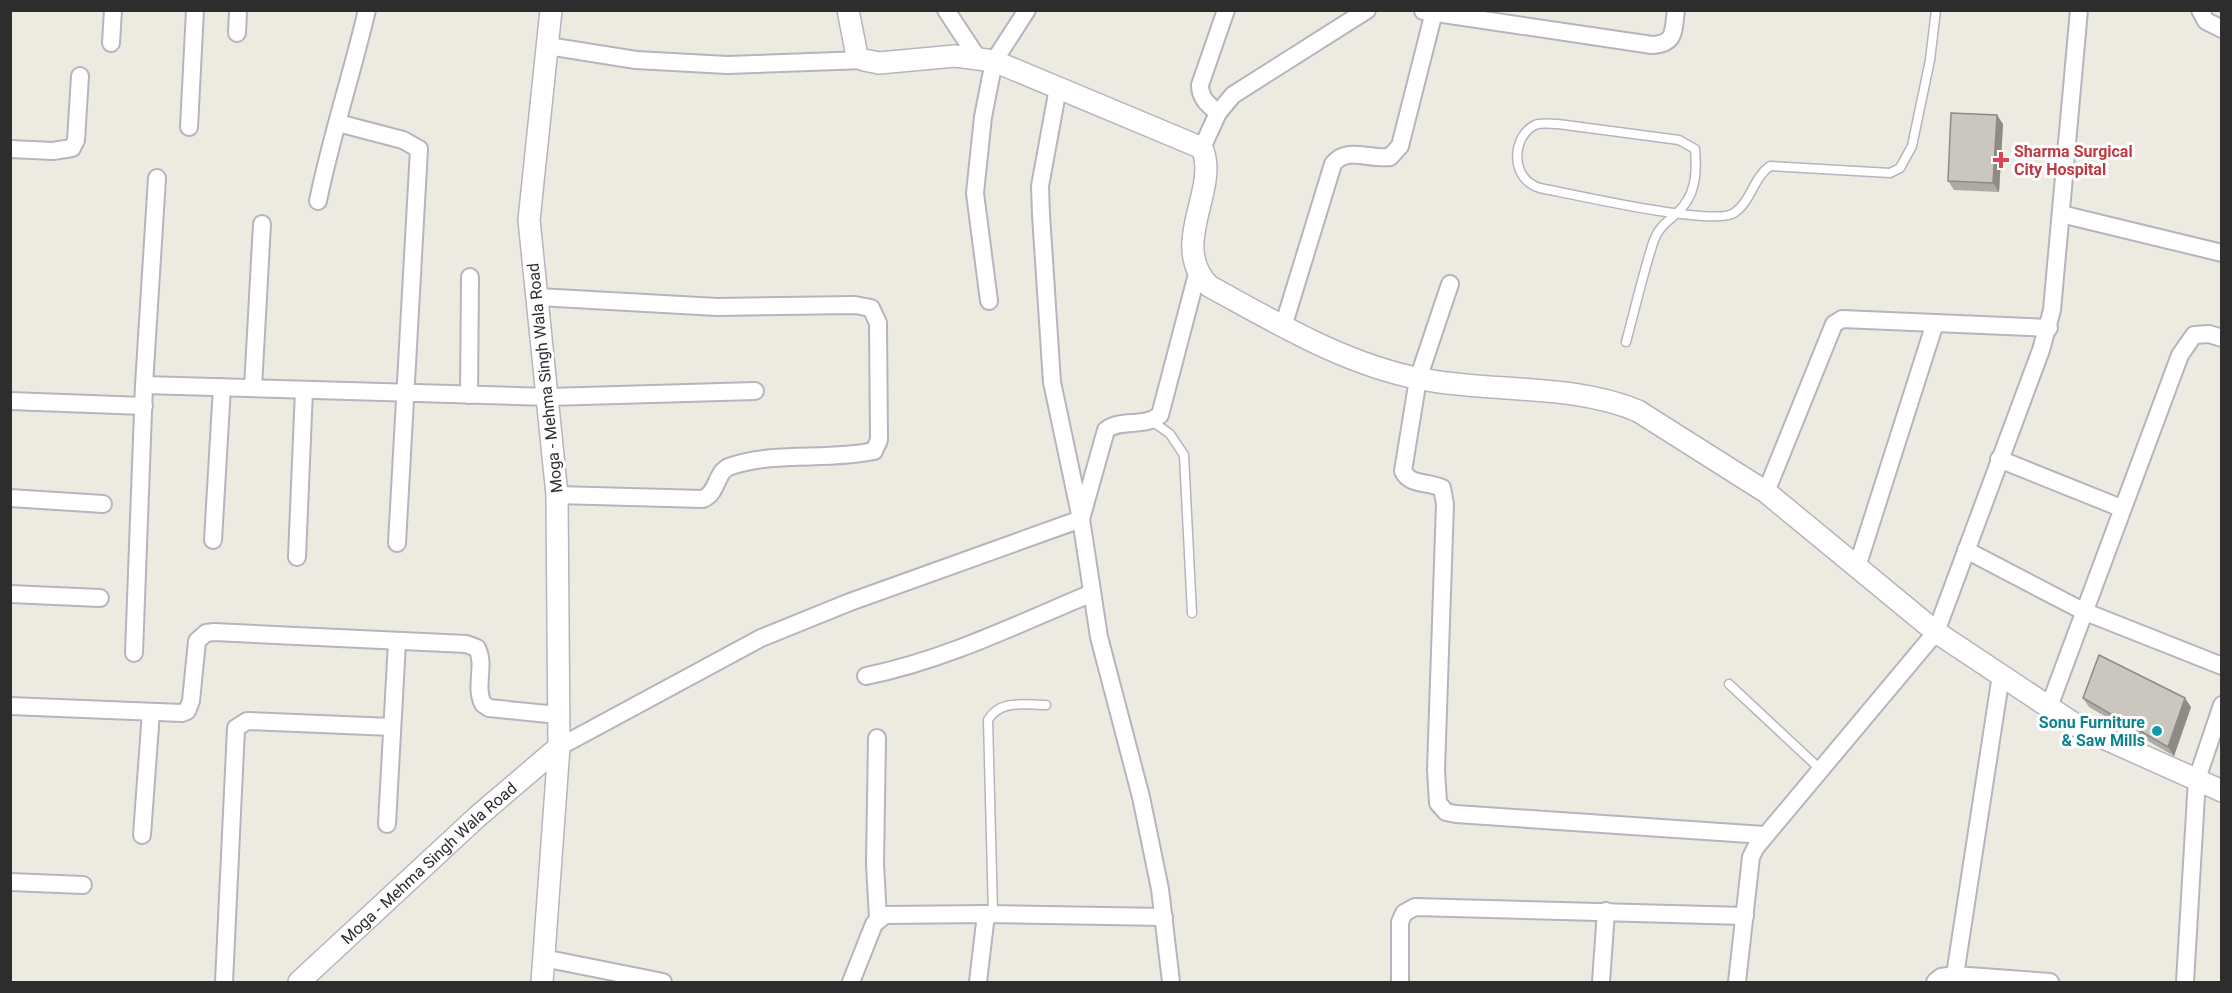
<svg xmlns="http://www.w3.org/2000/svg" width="2232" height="993" viewBox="0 0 2232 993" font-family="Roboto,sans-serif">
<rect width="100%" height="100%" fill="#edebe1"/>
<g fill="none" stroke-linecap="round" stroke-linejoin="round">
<defs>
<g id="service">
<path d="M1626 342C1635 309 1643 273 1654 240 1659 227 1667 222 1677 213 1696 196 1697 173 1695 149L1679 140 1558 124C1551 124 1541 122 1535 125 1512 136 1509 179 1540 188 1572 194 1713 227 1734 213 1751 202 1753 178 1770 166L1890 173 1900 168 1912 146 1930 60 1936 10"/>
<polyline points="1152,421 1170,434 1184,455 1192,613"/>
<polyline points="1729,684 1820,769"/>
<path d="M993 914 988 720C1000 699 1025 705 1046 705"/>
</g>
<g id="minor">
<polyline points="946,10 977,57"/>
<polyline points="2200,10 2206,21 2222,29"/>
<path d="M1423 11 1652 45C1676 44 1673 31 1676 10"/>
<polyline points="237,33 238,10"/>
<polyline points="111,43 113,10"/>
<polyline points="548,46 636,60 727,65 864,60"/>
<path d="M1218 113C1209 105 1200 99 1200 85L1226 10"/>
<polyline points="338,123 403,140 419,149 397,543"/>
<polyline points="189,127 195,10"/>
<polyline points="1202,148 1218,113 1233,95 1367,10"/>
<polyline points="10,149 53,151 72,148 76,140 80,76"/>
<path d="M318 201C331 137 352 74 367 10"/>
<polyline points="2061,214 2222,253"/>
<path d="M1450 284 1418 379 1403 471C1410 486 1428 481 1442 488L1445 504 1436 770 1438 803 1446 812 1456 814 1764 835"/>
<path d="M538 297 717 307 855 305 871 308 878 323 879 440 874 451C827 461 777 451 731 466 715 471 719 492 703 499L557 495"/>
<polyline points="989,301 975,193 983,117 994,61 1027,10"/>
<path d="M1283 327 1333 164C1347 146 1370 160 1390 157L1400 146 1434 12"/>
<polyline points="144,385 549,397 755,391"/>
<polyline points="253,388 262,224"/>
<polyline points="469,395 470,277"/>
<polyline points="10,401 144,406"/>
<polyline points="1999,459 2121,508"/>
<polyline points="1766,492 1834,324 1842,319 2049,328"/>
<polyline points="10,498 103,504"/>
<polyline points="213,540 222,387"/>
<polyline points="1966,550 2083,611 2222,666"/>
<polyline points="297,557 304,390"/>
<polyline points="1857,567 1935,323"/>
<polyline points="10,594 100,598"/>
<polyline points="134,653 144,385 157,178"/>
<polyline points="2001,675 1955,975 2050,982"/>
<path d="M866 676C945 660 1018 624 1092 593"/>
<path d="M10 706 182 713 187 711 191 701 197 641 206 633 214 632 466 644 477 648C486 666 474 686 483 704L489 708 558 715"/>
<polyline points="2049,707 2180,355 2194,335 2209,334 2222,338"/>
<polyline points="877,738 875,864 878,919"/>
<polyline points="559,747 761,638 850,602 1081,519 1052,382 1041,215 1040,186 1058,88"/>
<polyline points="387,824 397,642"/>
<polyline points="142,835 151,712"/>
<polyline points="10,882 83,885"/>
<polyline points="543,958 663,982"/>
<polyline points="224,982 236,728 247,721 392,727"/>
<polyline points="851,982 874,924 885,915 986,914 1164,917"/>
<polyline points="978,982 986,914"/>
<path d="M1171 982 1160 889 1141 797 1099 637 1081 519 1106 430C1121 418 1144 428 1160 415L1197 274"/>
<polyline points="1400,982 1400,922 1404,913 1415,907 1745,916"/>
<polyline points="1601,982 1606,911"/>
<polyline points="1737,982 1751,857 1756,847 1936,632 2041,350 2052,310 2079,10"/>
<polyline points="1935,982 1941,977 1955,975"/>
<polyline points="2185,982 2197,779 2222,705"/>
</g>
<g id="tertiary">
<path d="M848 10 857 56 864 60 879 63 955 56 994 61 1202 148C1220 190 1168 244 1209 286 1277 323 1344 364 1421 379 1492 393 1571 383 1638 411L1766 492 1936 632 2079 727 2222 791"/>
<path id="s1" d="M299 982 477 817 559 747 557 495 529 220 551 10"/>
<polyline points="542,982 559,747"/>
</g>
</defs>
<!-- service casing -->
<use href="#service" stroke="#b5b4bf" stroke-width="11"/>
<!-- minor casing -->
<use href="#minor" stroke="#b5b4bf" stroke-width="20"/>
<!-- tertiary casing -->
<use href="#tertiary" stroke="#b5b4bf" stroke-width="24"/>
<!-- service -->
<use href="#service" stroke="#fff" stroke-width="8"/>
<!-- minor -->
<use href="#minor" stroke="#fff" stroke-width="16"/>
<!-- tertiary -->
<use href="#tertiary" stroke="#fff" stroke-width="21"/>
</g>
<!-- wall -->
<g fill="#adaba5">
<polygon points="2003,124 1999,192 1954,190 1948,181"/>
<polygon points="2083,698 2191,707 2174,756 2089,707"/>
</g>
<!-- shaded-wall -->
<g fill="#8d8b86">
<polygon points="1997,115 2003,124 1999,192 1993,183"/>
<polygon points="2185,698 2191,707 2174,756 2168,747"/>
</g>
<!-- building -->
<g fill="#c9c7c0" stroke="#8d8b86" stroke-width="1.5">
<polygon points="1951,113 1997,115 1993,183 1948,181"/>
<polygon points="2099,655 2185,698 2168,747 2083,698"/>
</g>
<!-- markers -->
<path fill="#e0444e" stroke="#fff" stroke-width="2" d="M1998 151h6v6h6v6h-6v6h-6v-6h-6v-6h6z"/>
<circle fill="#0f9aa8" stroke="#fff" stroke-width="2" cx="2157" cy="731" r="6"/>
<g text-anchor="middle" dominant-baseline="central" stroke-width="6" stroke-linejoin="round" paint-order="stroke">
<!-- health labels -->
<g font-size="16" font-weight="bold" fill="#be3a42" stroke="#fff" text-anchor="start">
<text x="2014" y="151">Sharma Surgical<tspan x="2014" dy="18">City Hospital</tspan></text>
</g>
<!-- street labels -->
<g font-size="16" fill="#2d2d2d" stroke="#fff">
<text transform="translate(545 378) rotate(-96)">Moga - Mehma Singh Wala Road</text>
<text stroke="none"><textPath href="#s1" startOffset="176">Moga - Mehma Singh Wala Road</textPath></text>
</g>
<!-- culture labels -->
<g font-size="16" font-weight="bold" fill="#0d838f" stroke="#fff" text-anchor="end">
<text x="2145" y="722">Sonu Furniture<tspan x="2145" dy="18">&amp; Saw Mills</tspan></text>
</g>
</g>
<!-- border -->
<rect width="2232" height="993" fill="none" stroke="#2d2d2d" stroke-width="24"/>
</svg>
